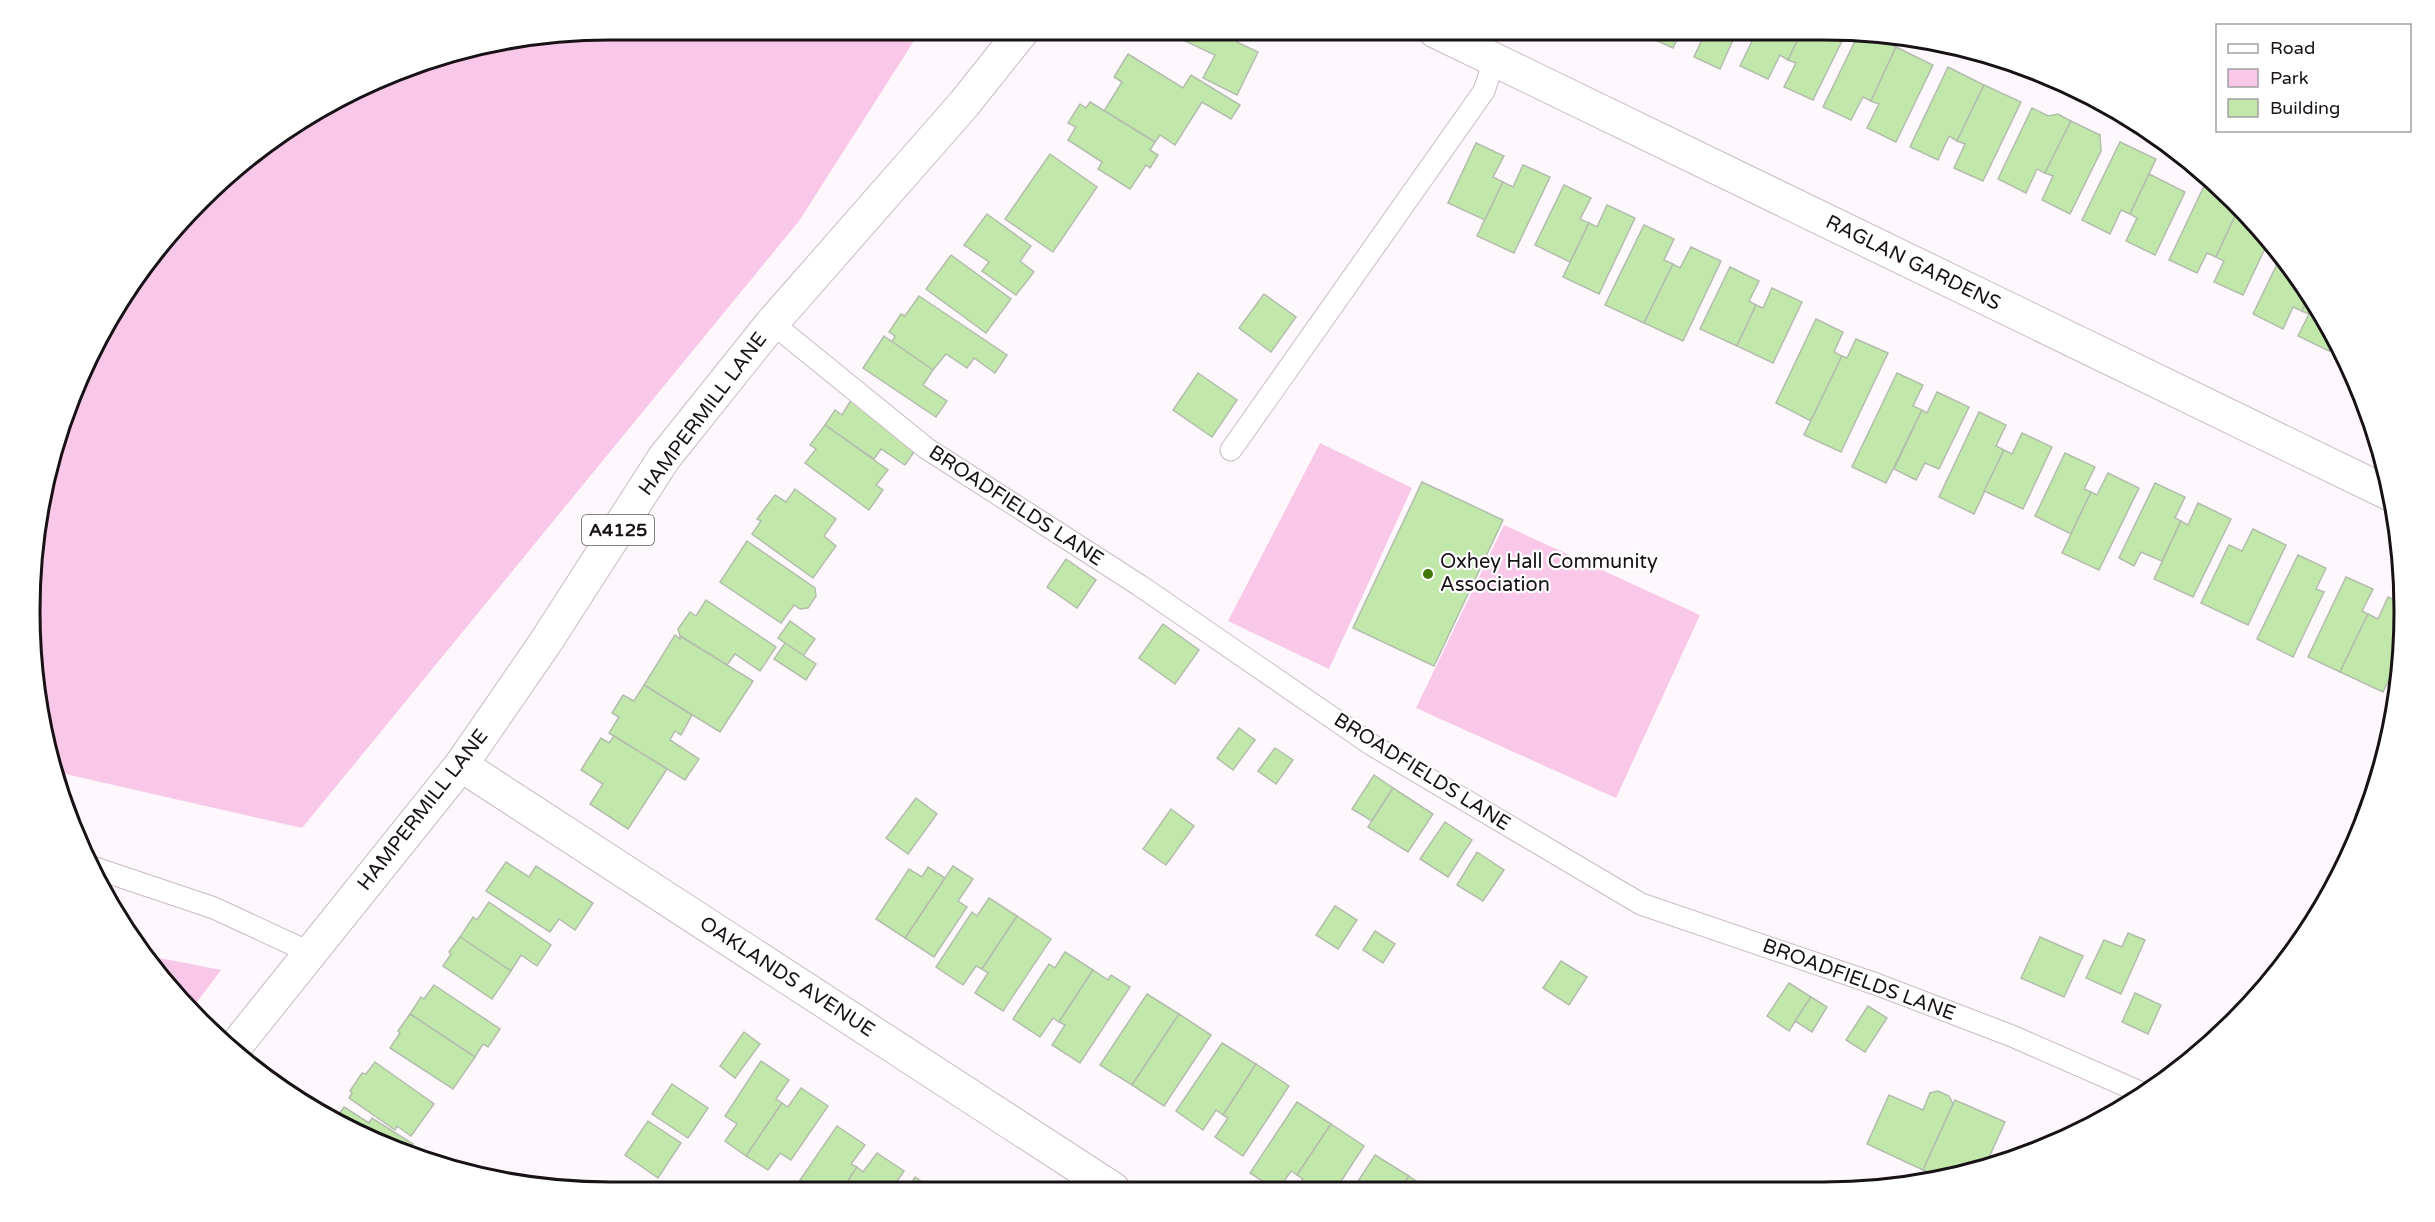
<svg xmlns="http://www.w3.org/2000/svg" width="2435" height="1222" viewBox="0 0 2435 1222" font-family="'Varela Round',sans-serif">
<rect width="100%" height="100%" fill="#fef7fc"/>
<!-- green -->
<g fill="#f9c8e9">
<polygon points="611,30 921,30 799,221 302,828 61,773 35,686 41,497 74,389 128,289 257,150 424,61"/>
<polygon points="1320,443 1412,488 1329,669 1228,621"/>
<polygon points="1504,525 1700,615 1616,798 1416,708"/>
<polygon points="145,955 221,970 191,1010"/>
</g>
<!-- building -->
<g fill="#c1e8aa" stroke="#b3bdad" stroke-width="1.5">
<polygon points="1169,31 1243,31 1237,42 1258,52 1237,95 1203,78 1215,55 1168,33"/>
<polygon points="1649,31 1681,31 1673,48 1647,36"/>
<polygon points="1700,31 1737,31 1720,69 1694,57 1705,33"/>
<polygon points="1757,31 1802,31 1788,60 1780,55 1768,79 1740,66"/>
<polygon points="1802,31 1847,31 1813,100 1784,87 1796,63 1788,60"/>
<polygon points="1860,31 1896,47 1871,101 1863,97 1851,120 1823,107"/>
<polygon points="1896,47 1933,65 1896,142 1867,128 1879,104 1871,101"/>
<polygon points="1128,54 1183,88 1191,75 1240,105 1231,119 1202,102 1175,145 1160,135 1155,142 1104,111 1122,82 1114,77"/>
<polygon points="1948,67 1984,85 1957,141 1949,136 1938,160 1910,147"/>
<polygon points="1984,85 2021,102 1983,181 1954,168 1965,144 1957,141"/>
<polygon points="1090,102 1155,142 1150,150 1158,155 1150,168 1146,165 1130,189 1098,169 1102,162 1068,140 1076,127 1068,123 1080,104 1086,108"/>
<polygon points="2032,108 2048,116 2058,114 2071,121 2045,173 2037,169 2026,193 1998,179"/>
<polygon points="2071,121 2100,135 2101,151 2070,214 2042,200 2053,176 2045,173"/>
<polygon points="2120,142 2156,159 2130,214 2121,210 2110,234 2082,220"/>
<polygon points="1476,143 1504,156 1493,177 1503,182 1485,220 1448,203"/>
<polygon points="1050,154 1097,187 1053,252 1005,219"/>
<polygon points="1523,165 1550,177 1514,253 1477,236 1503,182 1513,187"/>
<polygon points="2149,174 2185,192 2155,255 2126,241 2137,218 2130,214"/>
<polygon points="2205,184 2222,191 2239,208 2216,257 2207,253 2197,273 2169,260"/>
<polygon points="1564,185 1591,198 1580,219 1589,223 1570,262 1535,245"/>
<polygon points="1607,205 1635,218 1599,294 1563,277 1589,223 1597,227"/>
<polygon points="987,214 1031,246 1020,261 1034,272 1016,295 982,271 989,262 964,245"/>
<polygon points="2235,216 2262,229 2269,240 2243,295 2214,282 2224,261 2216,257"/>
<polygon points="1644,225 1674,239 1664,260 1673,264 1644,323 1605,305"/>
<polygon points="1691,247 1721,261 1683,341 1644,323 1673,264 1680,268"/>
<polygon points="951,255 1011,299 986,333 926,289"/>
<polygon points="2281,256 2309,295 2302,311 2293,307 2283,329 2253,314"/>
<polygon points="1730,267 1759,281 1749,301 1756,305 1737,346 1700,329"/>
<polygon points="1772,288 1802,302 1773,363 1737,346 1756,305 1763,308"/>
<polygon points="1264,294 1296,317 1271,352 1239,328"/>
<polygon points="2309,295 2327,320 2335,339 2329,351 2298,336 2309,314 2302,311"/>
<polygon points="919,296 1007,355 995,373 974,358 967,368 946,354 933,370 892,342 895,336 889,332 901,314 905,316"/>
<polygon points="1816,319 1843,332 1834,352 1842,356 1811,421 1776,403"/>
<polygon points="884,336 933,370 923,385 947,401 936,417 863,368"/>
<polygon points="1856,339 1888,353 1841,452 1804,435 1842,356 1847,358"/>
<polygon points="1198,373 1237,400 1212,437 1173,410"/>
<polygon points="1897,373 1923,385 1913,406 1922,410 1886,483 1852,467"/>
<polygon points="1937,392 1969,407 1939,469 1925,463 1916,480 1894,469 1922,410 1927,413"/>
<polygon points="851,400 918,446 905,465 881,449 874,459 825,425 835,410 842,415"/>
<polygon points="1979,412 2006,425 1996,446 2004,450 1974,514 1939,497"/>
<polygon points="825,425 888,470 876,485 883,490 869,510 805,463 816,449 810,445"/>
<polygon points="2022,433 2052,447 2023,509 1984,491 2004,450 2012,454"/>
<polygon points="2065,453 2095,467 2084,489 2091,492 2071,534 2035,516"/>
<polygon points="2108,473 2139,488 2099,570 2062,553 2091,492 2097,495"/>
<polygon points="1422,482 1503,520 1434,666 1353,628"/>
<polygon points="2155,483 2185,497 2175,518 2181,521 2162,561 2141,552 2134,566 2119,558"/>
<polygon points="795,489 836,519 824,536 836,546 813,578 752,534 761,521 757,519 775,495 786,502"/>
<polygon points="2198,503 2231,519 2193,597 2154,579 2181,521 2188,525"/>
<polygon points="2253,529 2286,545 2248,625 2201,603 2229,545 2242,551"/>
<polygon points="747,541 815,588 816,596 808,608 800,609 794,605 781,623 720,582"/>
<polygon points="2298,555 2326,568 2316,589 2324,592 2293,657 2257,639"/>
<polygon points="1066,559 1096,580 1077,608 1047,587"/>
<polygon points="2346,577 2373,589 2362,611 2368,614 2340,672 2308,657"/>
<polygon points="2388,597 2402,603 2404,648 2383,692 2340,672 2368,614 2378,619"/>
<polygon points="706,600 776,647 760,671 735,654 727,665 680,636 678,629 690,612 696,616"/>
<polygon points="790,621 815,639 803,656 778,638"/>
<polygon points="1163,624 1199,650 1175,684 1139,658"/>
<polygon points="675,635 680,639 680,636 753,681 720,732 644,685"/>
<polygon points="785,643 816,664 806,680 774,659"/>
<polygon points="644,685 692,715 681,735 675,731 670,740 699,759 685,780 609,733 619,717 612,713 623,695 634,701"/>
<polygon points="1239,728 1255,740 1233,770 1217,758"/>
<polygon points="614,736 667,769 628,829 590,804 603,784 581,770 601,738 609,743"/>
<polygon points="1275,748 1293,760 1276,784 1258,771"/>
<polygon points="1374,775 1393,788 1372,821 1352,809"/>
<polygon points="1393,788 1433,814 1408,852 1368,827"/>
<polygon points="916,798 937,814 908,854 886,838"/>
<polygon points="1171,809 1194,826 1166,865 1143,849"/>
<polygon points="1445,822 1472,840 1448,877 1420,859"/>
<polygon points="1477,852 1504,870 1483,901 1457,885"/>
<polygon points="506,862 529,877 536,866 593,903 575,930 559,919 550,932 486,891"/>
<polygon points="953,866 973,879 958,901 967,907 934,957 905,938"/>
<polygon points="928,867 945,878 905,938 876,919 909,869 922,877"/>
<polygon points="989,898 1017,916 982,969 976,966 963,985 936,967 972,912 977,916"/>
<polygon points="489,902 551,945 537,966 521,955 511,971 460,937 473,917 477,920"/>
<polygon points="1335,906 1357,920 1338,949 1316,935"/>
<polygon points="1017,916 1051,939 1003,1011 975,993 988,973 982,969"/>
<polygon points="1375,931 1395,944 1383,963 1363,950"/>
<polygon points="2128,933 2145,940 2121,994 2086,978 2104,940 2122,947"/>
<polygon points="460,937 511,971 492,999 443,966 451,954 449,952"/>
<polygon points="2040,937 2083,956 2064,997 2021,978"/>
<polygon points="1065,952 1093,970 1059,1022 1053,1018 1040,1037 1013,1019 1049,964 1055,968"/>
<polygon points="1561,961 1587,977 1569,1005 1543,988"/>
<polygon points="1093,970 1108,980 1111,975 1130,987 1080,1063 1052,1045 1065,1025 1059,1022"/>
<polygon points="1789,983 1811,997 1789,1031 1767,1016"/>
<polygon points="434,985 500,1029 488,1047 483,1044 475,1057 410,1014 421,997 424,999"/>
<polygon points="2135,993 2161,1005 2148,1034 2122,1022"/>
<polygon points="1147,994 1179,1014 1132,1085 1100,1065"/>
<polygon points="1811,997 1827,1007 1812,1032 1795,1021"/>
<polygon points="1868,1006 1887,1018 1865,1052 1846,1040"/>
<polygon points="410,1014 475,1057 453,1089 390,1048 400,1033 398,1031"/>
<polygon points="1179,1014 1211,1035 1164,1106 1132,1085"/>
<polygon points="744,1032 760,1044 735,1078 720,1066"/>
<polygon points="1222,1043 1256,1064 1223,1115 1216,1110 1203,1130 1176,1111"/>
<polygon points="761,1061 789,1080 776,1099 782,1103 746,1156 725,1141 737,1124 725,1116"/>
<polygon points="375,1062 434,1104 411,1136 397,1126 395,1130 349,1098 352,1093 350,1091 362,1073 366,1074"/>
<polygon points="1256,1064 1289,1086 1243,1156 1215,1137 1228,1118 1223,1115"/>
<polygon points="672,1084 708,1108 688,1138 652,1114"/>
<polygon points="801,1088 828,1106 791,1160 780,1153 768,1170 746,1156 782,1103 788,1107"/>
<polygon points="1938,1091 1949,1096 1953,1104 1923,1170 1867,1144 1889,1095 1923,1110 1930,1093"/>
<polygon points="1955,1100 2005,1122 1986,1164 1939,1177 1923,1170"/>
<polygon points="1297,1102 1331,1124 1297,1175 1291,1171 1279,1189 1275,1189 1250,1173"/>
<polygon points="344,1107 369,1123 372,1118 413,1144 408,1152 354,1132 333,1117 337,1117"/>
<polygon points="648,1121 681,1143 658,1178 625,1155"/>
<polygon points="1331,1124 1364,1146 1336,1189 1296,1189 1303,1179 1297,1175"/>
<polygon points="837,1126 865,1145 851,1164 857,1167 842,1190 815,1190 800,1180"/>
<polygon points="877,1153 904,1171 891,1190 842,1190 857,1167 863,1172"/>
<polygon points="1375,1155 1409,1176 1401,1188 1353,1189"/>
<polygon points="1409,1176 1426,1188 1401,1188"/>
<polygon points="915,1177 934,1190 907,1190"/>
</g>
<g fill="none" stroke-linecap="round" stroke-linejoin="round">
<defs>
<g id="service">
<polyline points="772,323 926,448 1139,585 1372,745 1641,904 1876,984 2012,1036 2142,1093"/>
<polyline points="1231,450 1484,91 1494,60"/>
<polyline points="89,866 214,908 311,953"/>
</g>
<g id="minor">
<polyline points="1435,31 2390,494"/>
<polyline points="461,765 1113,1189"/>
</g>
<polyline id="primary" points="235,1047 461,765 545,643 664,458 772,323 964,104 1023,30"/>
</defs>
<!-- service casing -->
<use href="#service" stroke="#cbbac5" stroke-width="23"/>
<!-- minor casing -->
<use href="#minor" stroke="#cbbac5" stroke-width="35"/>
<!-- primary casing -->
<use href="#primary" stroke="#cbbac5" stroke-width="35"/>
<!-- service -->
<use href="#service" stroke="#fff" stroke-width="21"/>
<!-- minor -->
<use href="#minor" stroke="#fff" stroke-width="33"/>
<!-- primary -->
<use href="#primary" stroke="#fff" stroke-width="33"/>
</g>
<!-- markers -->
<circle fill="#407707" stroke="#fff" stroke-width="2" cx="1428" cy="574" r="6"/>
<g text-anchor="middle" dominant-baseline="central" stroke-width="4.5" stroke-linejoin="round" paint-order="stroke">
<!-- shield labels -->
<rect fill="#fff" stroke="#5d595c" stroke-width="1.5" x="582" y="515" width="72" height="30" rx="4.5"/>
<g font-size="18" font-weight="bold" fill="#181216">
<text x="618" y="530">A4125</text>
</g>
<!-- street labels -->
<g font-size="20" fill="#181216" stroke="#fff">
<text transform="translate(1913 263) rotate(26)">RAGLAN GARDENS</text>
<text transform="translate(703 414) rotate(-53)">HAMPERMILL LANE</text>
<text transform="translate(1016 506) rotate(33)">BROADFIELDS LANE</text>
<text transform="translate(1422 772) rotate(32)">BROADFIELDS LANE</text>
<text transform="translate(423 810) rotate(-52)">HAMPERMILL LANE</text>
<text transform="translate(787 977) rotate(33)">OAKLANDS AVENUE</text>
<text transform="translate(1859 980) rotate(20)">BROADFIELDS LANE</text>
</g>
<!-- poi labels -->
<g font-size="20" fill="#181216" stroke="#fff" text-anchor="start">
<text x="1440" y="562">Oxhey Hall Community<tspan x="1440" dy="23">Association</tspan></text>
</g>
</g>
<!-- crop -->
<path d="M0 0H2435V1222H0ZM610 40H1824A570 570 0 0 1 2394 610V612A570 570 0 0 1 1824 1182H610A570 570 0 0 1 40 612V610A570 570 0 0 1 610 40Z" fill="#fff" fill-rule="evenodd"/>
<path fill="none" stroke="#181216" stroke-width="3" d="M610 40H1824A570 570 0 0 1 2394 610V612A570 570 0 0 1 1824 1182H610A570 570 0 0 1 40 612V610A570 570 0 0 1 610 40Z"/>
<!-- legend -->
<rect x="2216" y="24" width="195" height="108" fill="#ffffff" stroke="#a3a0a2" stroke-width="1.5"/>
<rect x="2228" y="44" width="30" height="9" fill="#ffffff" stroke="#a3a0a2" stroke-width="1.5"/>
<text x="2270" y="54" font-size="18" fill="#181216">Road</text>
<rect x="2228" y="69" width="30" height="18" fill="#f9c8e9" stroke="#a3a0a2" stroke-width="1.5"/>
<text x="2270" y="84" font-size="18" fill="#181216">Park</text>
<rect x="2228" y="99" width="30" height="18" fill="#c1e8aa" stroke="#a3a0a2" stroke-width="1.5"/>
<text x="2270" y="114" font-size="18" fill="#181216">Building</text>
</svg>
